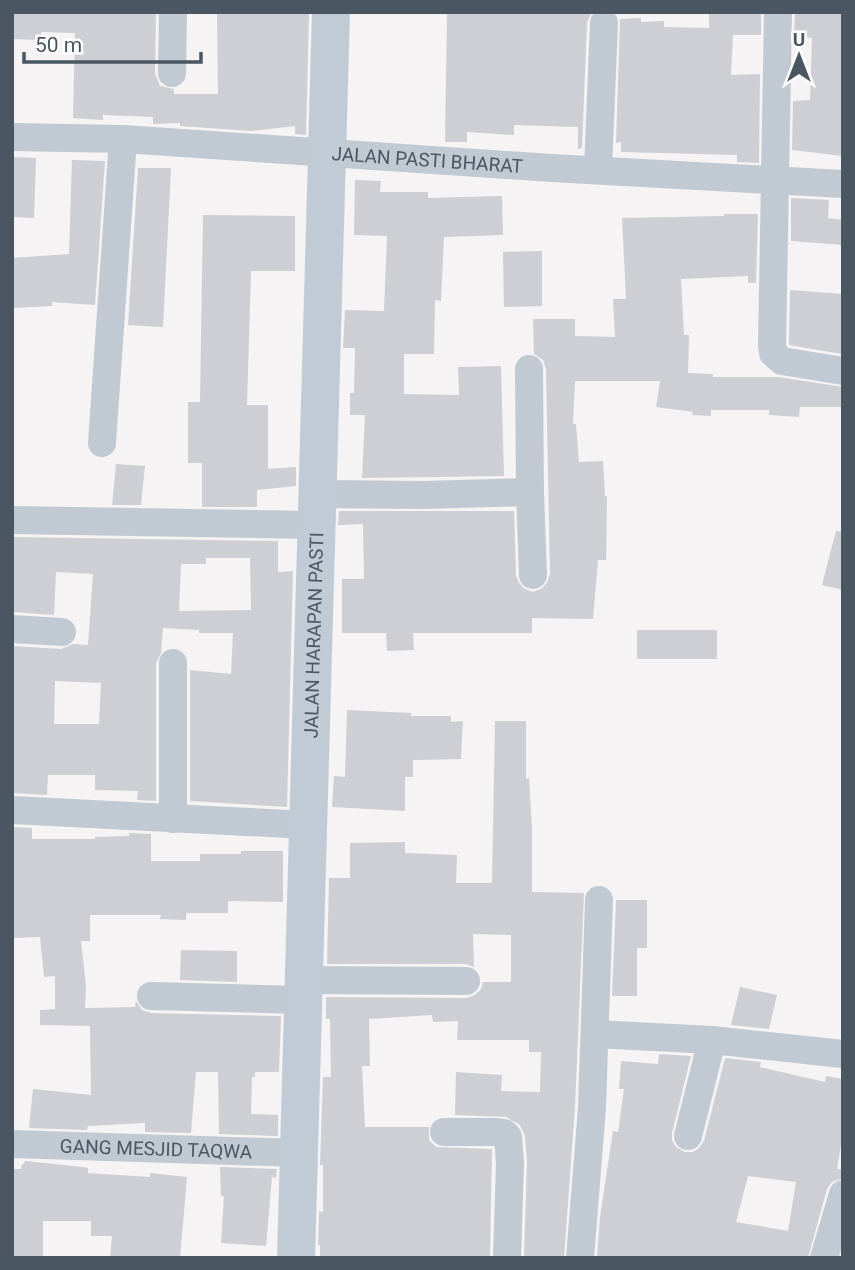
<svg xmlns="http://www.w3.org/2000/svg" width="855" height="1270" viewBox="0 0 855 1270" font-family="Roboto,sans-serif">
<rect width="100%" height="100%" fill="#f5f3f3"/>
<!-- building -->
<g fill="#cdcfd5" fill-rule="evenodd">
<polygon points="12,12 156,12 155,73 160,86 174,89 174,94 218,94 217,12 309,12 306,135 295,134 295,126 251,131 180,126 180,123 153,124 153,117 103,115 103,120 73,118 75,33 41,32 41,40 12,39"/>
<polygon points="447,12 592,12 587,22 582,148 578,149 578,127 514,125 514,135 467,132 467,142 445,142"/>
<polygon points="709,12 761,12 761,35 733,35 731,75 760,74 759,163 737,162 737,155 621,152 621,142 616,143 620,19 641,18 641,22 664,21 664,27 709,28"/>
<polygon points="795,12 843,12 843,156 792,150 793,101 810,100 812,38 794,36"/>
<polygon points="12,157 36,158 34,218 12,217"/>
<polygon points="72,160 105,161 95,305 52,302 52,306 14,308 12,258 69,254"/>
<polygon points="138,168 171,168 163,327 128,325"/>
<polygon points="355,180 381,181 380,192 428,192 428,198 502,196 503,235 444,237 441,301 435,300 434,354 404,354 404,394 459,395 458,367 501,366 504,476 362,478 365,415 350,415 350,393 354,393 355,348 343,348 345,310 384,311 387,236 354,235"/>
<polygon points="791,198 829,200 828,218 843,220 843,245 791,241"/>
<polygon points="724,214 758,214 756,283 748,283 748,276 681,279 684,335 689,335 688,373 713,374 713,377 778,377 843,387 843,407 800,407 799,417 769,415 769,410 711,410 711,416 692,415 693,412 656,407 660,381 575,381 573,424 576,424 579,462 603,461 605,496 607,496 606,560 598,560 593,619 532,618 532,633 413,633 414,650 387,651 386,633 342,633 342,579 364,579 363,524 338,525 339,511 514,511 516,576 519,583 525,589 533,592 541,589 547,583 550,574 546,369 543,360 534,354 533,319 575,319 575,336 615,337 613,299 626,299 622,218 724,216"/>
<polygon points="203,215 295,216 295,271 251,271 247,405 268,405 268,469 296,467 296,486 257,490 257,507 202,507 202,463 188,463 188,402 200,402"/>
<polygon points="542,251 542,306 504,307 503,252"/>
<polygon points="790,290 843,294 842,354 789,345"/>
<polygon points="116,464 145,466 141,505 112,505"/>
<polygon points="836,531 843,532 843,590 822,585"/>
<path d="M12 537 278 541V572L293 571 287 807 190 801V670L231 674 233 633H199V630L163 628 161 653 156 663V801L137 800 138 791 95 790V775H48L47 795 12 793V646L61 649 73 644 88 645 93 574 56 572 54 615 12 612ZM206 558H250L251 610 179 611 181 564H206ZM55 681 101 683 99 724H54Z"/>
<rect x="637" y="630" width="80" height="29"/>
<polygon points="347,710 411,713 411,716 451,716 451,722 463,721 461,759 413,760 413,777 405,777 405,811 332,807 334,776 345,777"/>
<polygon points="495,721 526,721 526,779 529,778 532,829 532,892 584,893 575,1107 564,1258 524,1258 527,1162 525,1136 520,1125 506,1117 455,1115 456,1072 502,1075 501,1091 540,1092 541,1052 529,1052 529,1040 457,1040 458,1021 433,1022 432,1015 369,1019 370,1066 362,1066 365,1127 429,1127 429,1140 436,1147 492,1149 490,1258 320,1258 320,1245 318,1245 319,1211 323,1212 323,1165 320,1165 323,1077 331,1077 330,1019 326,1019 326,997 466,998 475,995 481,989 483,982 511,982 511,935 473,934 474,967 466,964 327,964 329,878 350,878 350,843 405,842 405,853 457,855 456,883 492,883"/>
<polygon points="12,827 32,828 32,839 95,839 95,837 129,836 129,833 151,834 151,861 200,861 200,854 241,854 241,851 283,851 283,902 228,901 228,913 186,913 186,920 160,919 161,915 90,915 90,941 81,941 86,986 85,1008 135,1007 136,1001 142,1010 151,1013 281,1016 279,1072 255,1072 255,1077 252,1077 251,1114 278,1115 278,1136 219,1134 218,1072 196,1072 191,1133 145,1132 145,1123 88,1126 87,1130 29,1128 33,1089 91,1095 90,1026 40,1025 40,1010 55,1009 55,976 44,977 40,937 12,938"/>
<polygon points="616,900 647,900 647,948 637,948 637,996 612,996"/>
<polygon points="181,950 237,951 237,982 180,980"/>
<polygon points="740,987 777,995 769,1029 731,1025"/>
<path d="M659 1054 691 1056 672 1133V1140L676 1147 685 1152H693L699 1148 704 1141 725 1058 761 1062 760 1067 825 1082 826 1076 843 1079V1133L837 1169 843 1170V1178L832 1182 827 1189 808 1258H597L600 1217 613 1131 618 1132 624 1089H619L621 1061 658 1064ZM748 1176 796 1182 788 1231 736 1222Z"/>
<polygon points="25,1161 83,1167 88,1168 88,1173 150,1177 150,1173 187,1177 180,1258 110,1258 112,1236 91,1236 91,1221 43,1221 43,1258 12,1258 12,1169 21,1169 22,1164 24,1164"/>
<polygon points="220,1167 277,1169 276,1178 272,1177 266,1246 221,1243 224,1196 221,1196"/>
</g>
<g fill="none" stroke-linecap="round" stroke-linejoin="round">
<!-- street -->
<g stroke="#c1cad2" stroke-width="28">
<polyline points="778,12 772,345 773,353 782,361 843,371"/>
<polyline points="172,73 173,12"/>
<path id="s1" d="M12 137 123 139 552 168 843 184"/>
<polyline points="598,170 604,23"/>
<polyline points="102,443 123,139"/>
<polyline points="530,492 533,575"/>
<polyline points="318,494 424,495 530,492 529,369"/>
<polyline points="12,520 317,525"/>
<polyline points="12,629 62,632"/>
<polyline points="173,663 173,819"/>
<polyline points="12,810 308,825"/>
<polyline points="304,980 466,981"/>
<polyline points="151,996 303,1000"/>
<polyline points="595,1034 712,1040 843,1054"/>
<polyline points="444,1132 497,1132 504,1133 508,1137 510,1163 507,1258"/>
<polyline points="688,1136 712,1040"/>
<path id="s2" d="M12 1144 299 1153"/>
<polyline points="580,1258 592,1108 599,900"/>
<polyline points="824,1258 843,1194"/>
</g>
<!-- secondary -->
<path stroke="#c1cbd6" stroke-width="38" id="s3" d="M296 1258 331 12"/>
</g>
<g text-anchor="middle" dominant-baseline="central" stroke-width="6" stroke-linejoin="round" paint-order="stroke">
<!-- street labels -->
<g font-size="19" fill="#4a5661" stroke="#fff">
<text stroke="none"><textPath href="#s1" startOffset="416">JALAN PASTI BHARAT</textPath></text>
<text stroke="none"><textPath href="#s3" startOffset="623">JALAN HARAPAN PASTI</textPath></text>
<text stroke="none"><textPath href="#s2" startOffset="144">GANG MESJID TAQWA</textPath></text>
</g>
</g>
<!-- border -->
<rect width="855" height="1270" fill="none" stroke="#4a5661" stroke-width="28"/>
<!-- north arrow -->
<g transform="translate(799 56)" stroke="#ffffff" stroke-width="5" paint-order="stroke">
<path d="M0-5L12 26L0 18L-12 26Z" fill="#4a5661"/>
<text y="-10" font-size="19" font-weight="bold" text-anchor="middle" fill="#4a5661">U</text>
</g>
<!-- scale -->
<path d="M24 52v10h177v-10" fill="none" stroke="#4a5661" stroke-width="3.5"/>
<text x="35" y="52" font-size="21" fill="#4a5661" stroke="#ffffff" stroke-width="5" paint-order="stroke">50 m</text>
</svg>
